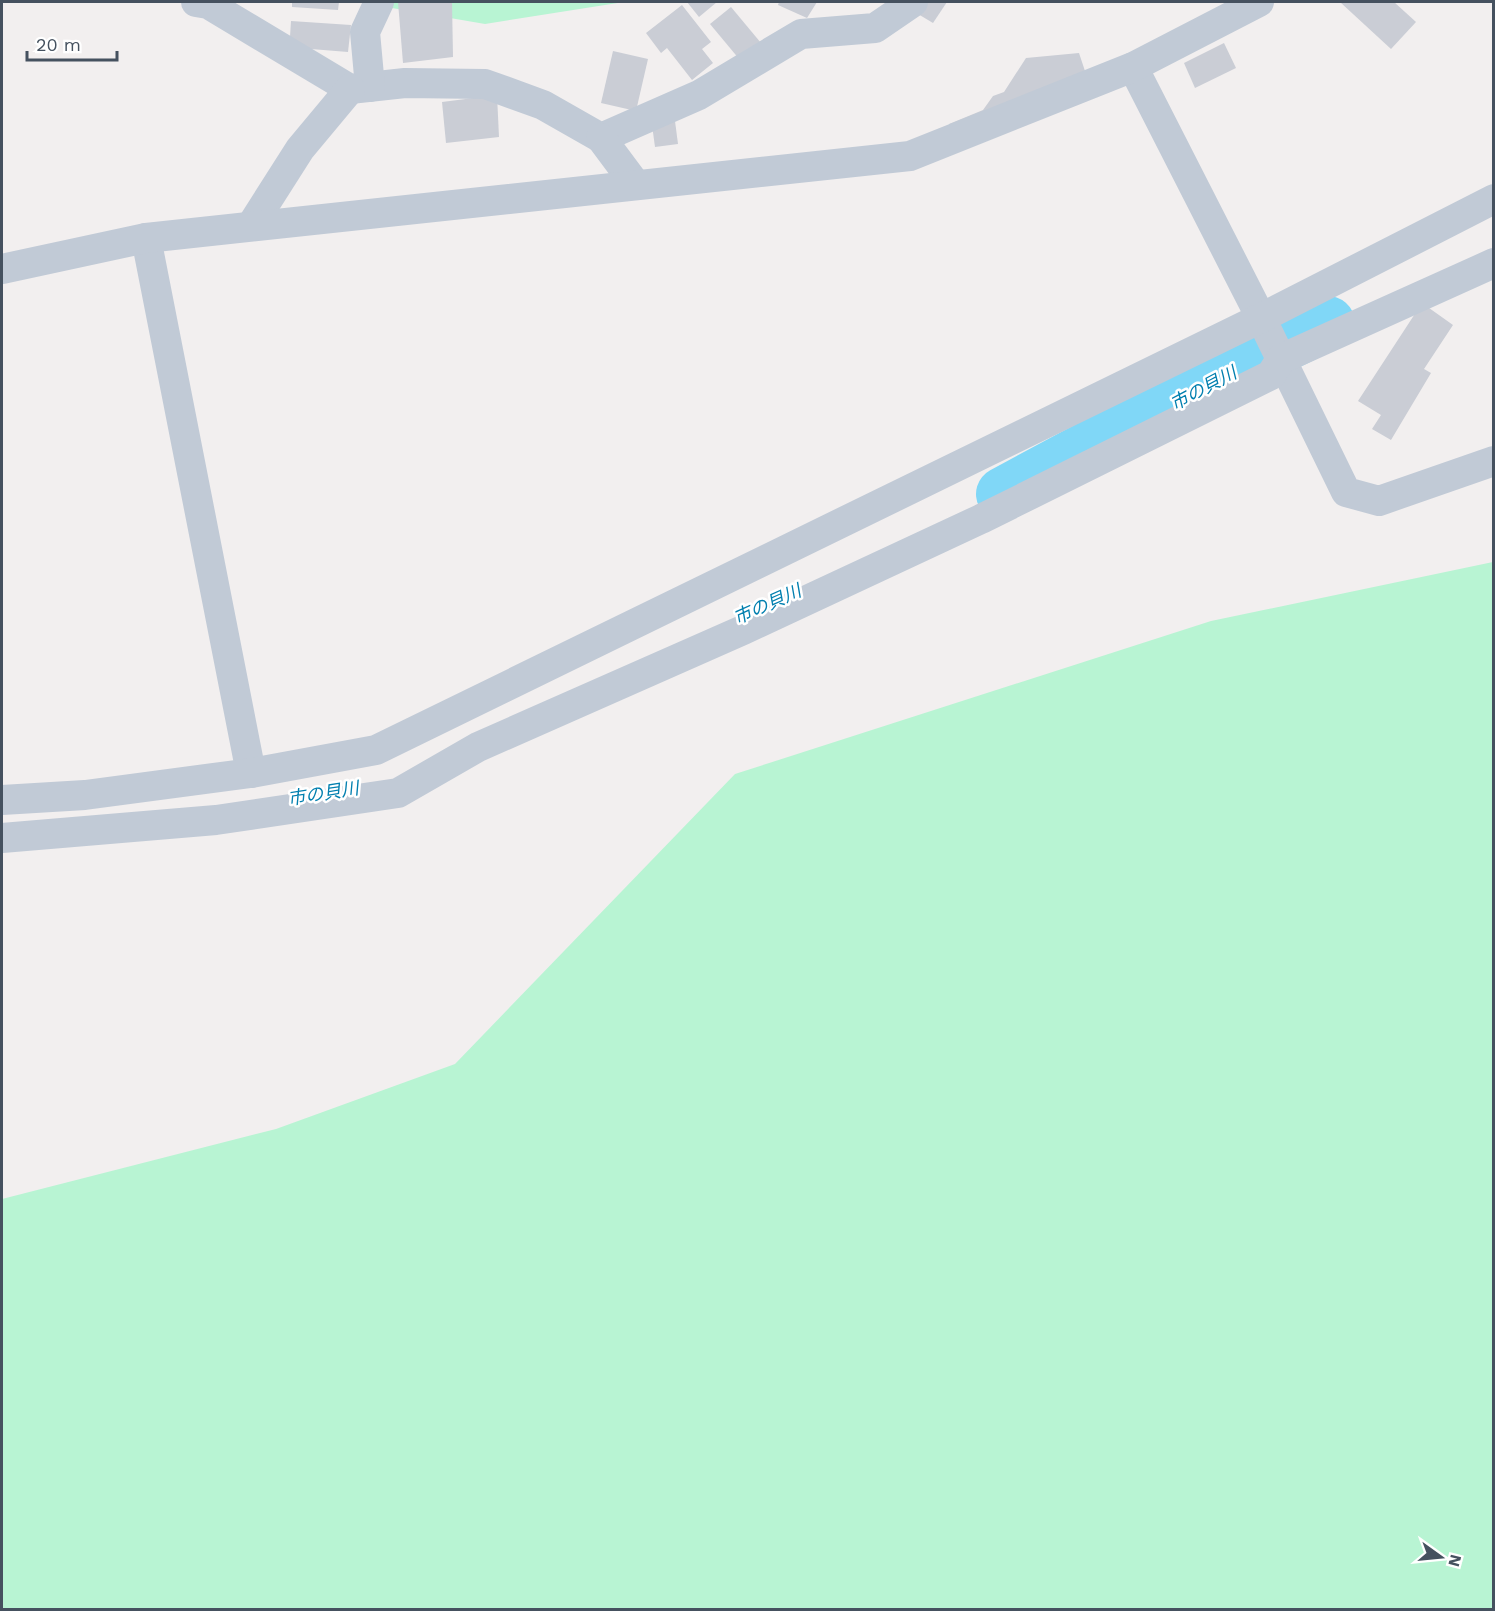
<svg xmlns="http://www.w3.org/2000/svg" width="1495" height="1611" viewBox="0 0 1495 1611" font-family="'Work Sans','Noto Sans JP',sans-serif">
<rect width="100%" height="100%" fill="#f2efef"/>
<!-- green -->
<g fill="#b8f4d3">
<polygon points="357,2 624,2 485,24"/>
<polygon points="1493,562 1493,1609 2,1609 2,1199 276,1129 455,1064 735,774 1211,621"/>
</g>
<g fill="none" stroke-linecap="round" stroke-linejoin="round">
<!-- river -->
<polyline stroke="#80d7f7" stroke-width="54" points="1003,494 1243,365 1328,323"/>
</g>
<!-- building -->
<g fill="#cacdd5">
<polygon points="292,2 339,2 338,10 292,7"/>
<polygon points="398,2 452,2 453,57 403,63"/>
<polygon points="687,2 717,2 699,17"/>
<polygon points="779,2 817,2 807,18 778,5"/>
<polygon points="928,2 947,2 933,23 918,14"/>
<polygon points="1340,2 1394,2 1416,22 1391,49"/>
<polygon points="682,5 711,42 702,49 713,63 692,80 667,48 661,53 646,33"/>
<polygon points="731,7 761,43 740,60 710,24"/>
<polygon points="291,21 351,25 348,52 311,49 290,37"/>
<polygon points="1224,43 1236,68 1195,88 1184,63"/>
<polygon points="613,51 648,59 636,111 601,103"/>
<polygon points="1079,53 1085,71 950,131 949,124 983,110 993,96 1004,92 1026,58"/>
<polygon points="497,95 499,137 446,143 442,102"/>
<polygon points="675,121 678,144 655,147 652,125"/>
<polygon points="1422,303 1453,325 1424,369 1431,373 1391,440 1372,429 1381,415 1358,401"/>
</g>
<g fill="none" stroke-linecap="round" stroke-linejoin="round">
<!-- street -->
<g stroke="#c1cad6" stroke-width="30">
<polyline points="196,2 208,4 350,89 405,83 485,84 543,105 601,138 699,95 801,34 875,28 913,2"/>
<polyline points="1133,67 1261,318 1346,492 1379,501 1494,461"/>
<polyline points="370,87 365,32 379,2"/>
<polyline points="601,138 636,185"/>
<polyline points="251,226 300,149 350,89"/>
<polyline points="146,238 251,773"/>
<polyline points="2,269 146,238 910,156 1133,67 1259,2"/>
<polyline points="2,800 85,795 251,773 376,750 1261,318 1494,199"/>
<polyline points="2,838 216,820 398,793 478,747 743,630 981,519 1271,375 1281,359 1494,263"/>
</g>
</g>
<g text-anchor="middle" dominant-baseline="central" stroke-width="5" stroke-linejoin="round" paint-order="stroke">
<!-- water labels -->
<g font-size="18" font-style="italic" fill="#017faf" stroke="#fff">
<text transform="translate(1203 388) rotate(-28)">市の貝川</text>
<text transform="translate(767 604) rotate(-24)">市の貝川</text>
<text transform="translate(323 793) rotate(-9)">市の貝川</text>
</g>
</g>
<!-- border -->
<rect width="1495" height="1611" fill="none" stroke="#45515f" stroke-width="6"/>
<!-- north arrow -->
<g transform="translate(1441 1557) rotate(105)" stroke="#ffffff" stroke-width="4.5" paint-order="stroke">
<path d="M0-4.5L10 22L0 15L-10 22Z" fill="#45515f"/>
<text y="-9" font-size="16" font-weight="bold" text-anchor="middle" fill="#45515f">N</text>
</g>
<!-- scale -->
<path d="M27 51v9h90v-9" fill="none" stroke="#45515f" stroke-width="3"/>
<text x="36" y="51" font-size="18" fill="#45515f" stroke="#ffffff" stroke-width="4.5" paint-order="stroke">20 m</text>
</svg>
